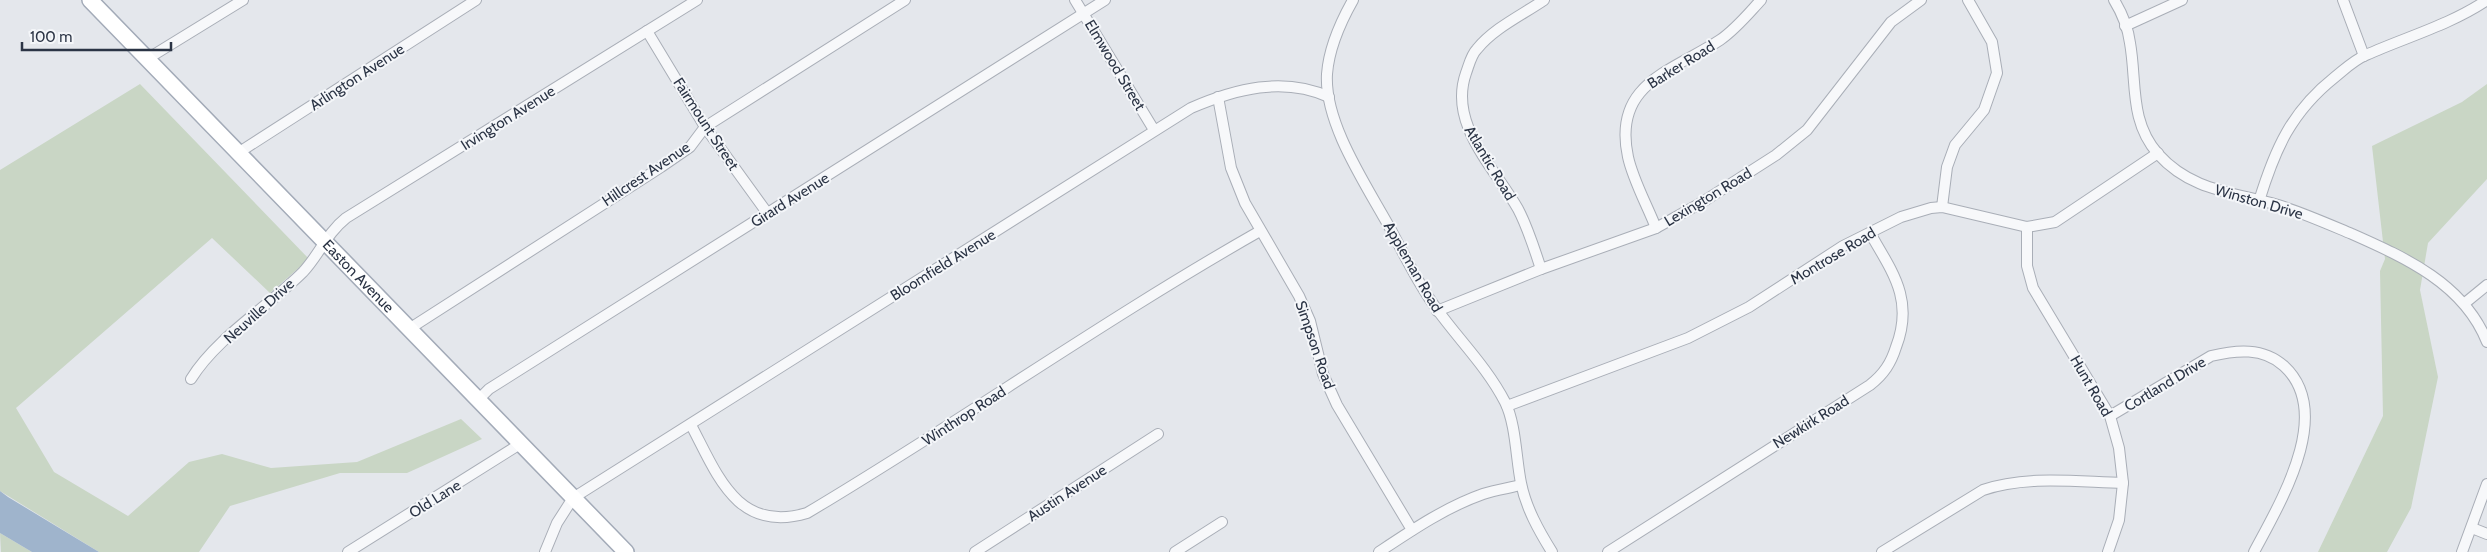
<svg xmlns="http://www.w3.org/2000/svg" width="2487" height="552" viewBox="0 0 2487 552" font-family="Cabin,sans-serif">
<rect width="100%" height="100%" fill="#e4e7ec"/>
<!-- green -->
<g fill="#c9d6c5">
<polygon points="140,84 309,259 270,293 212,238 16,408 54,472 128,516 189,462 222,454 271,468 357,462 461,419 482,439 407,473 340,473 230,506 199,552 99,552 0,491 0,170"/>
<polygon points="2487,84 2487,179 2428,243 2420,290 2438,377 2411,508 2387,552 2318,552 2383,416 2380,271 2385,259 2372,146 2462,102"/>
<polygon points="0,533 32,552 1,552"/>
</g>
<!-- water -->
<polygon fill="#9fb4cc" points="0,491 8,497 99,552 32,552 0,533"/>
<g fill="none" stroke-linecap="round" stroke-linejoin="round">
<defs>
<g id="street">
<polyline points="1075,0 1154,130"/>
<path d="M1353 0C1340 23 1329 47 1327 74 1324 124 1367 186 1391 230 1405 256 1418 284 1436 308 1459 340 1487 367 1505 402 1516 424 1516 459 1521 483 1526 508 1539 531 1552 552"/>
<path d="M2114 0C2122 13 2128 28 2130 43 2137 82 2129 121 2158 154 2191 191 2233 192 2278 205 2303 213 2328 224 2352 234 2406 258 2464 284 2487 342"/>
<polyline points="2343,0 2364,56"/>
<polyline points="2125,26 2182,0"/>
<polyline points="647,31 705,127 768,214"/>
<polyline points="147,59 243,0"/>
<polyline points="1218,97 1231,168 1245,203 1299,296 1310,321 1323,374 1337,405 1412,530"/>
<polyline points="238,153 476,0"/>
<path d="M2259 201C2275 149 2291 112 2335 77 2345 69 2354 60 2366 55 2406 37 2450 25 2487 0"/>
<polyline points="1942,207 1947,167 1955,145 1984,110 1997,73 1992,42 1968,0"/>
<polyline points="2027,227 2027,266 2033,288 2110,416 2119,448 2123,483 2119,520 2108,552"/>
<path d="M1656 228C1647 205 1633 180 1628 157 1612 83 1673 71 1720 40 1736 29 1748 14 1761 0"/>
<path d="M1541 269C1534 248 1528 228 1518 209 1494 167 1448 124 1466 73 1469 65 1471 55 1477 49 1494 28 1522 15 1544 0"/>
<polyline points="2465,303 2487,285"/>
<polyline points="1437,311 1541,269 1656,228 1701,203 1776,155 1807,130 1891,22 1921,0"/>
<polyline points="409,329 661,167 690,147 705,127 905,0"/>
<path d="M191 379C216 338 269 306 303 272 319 255 327 233 346 218L697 0"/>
<polyline points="477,401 489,389 1105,0"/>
<polyline points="1507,406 1688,338 1749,307 1843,246 1901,217 1931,208 1942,207 2027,227 2055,222 2158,153"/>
<path d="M2110 416 2211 356C2236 350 2263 347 2284 366 2335 413 2280 503 2254 552"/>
<path d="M691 425C717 474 737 534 807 513 960 422 1105 319 1260 231"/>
<polyline points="2472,528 2487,534"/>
<polyline points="348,552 520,444"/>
<path d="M545 552 557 523 573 498 1191 108C1235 89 1283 76 1329 97"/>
<polyline points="975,552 1158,434"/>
<polyline points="1175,552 1222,522"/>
<path d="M1379 552C1412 530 1446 507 1483 494 1495 490 1509 488 1521 485"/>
<path d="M1608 552 1870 385C1884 374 1891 363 1896 347 1914 300 1893 273 1870 233"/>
<path d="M1882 552 1983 490C2026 475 2078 482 2123 483"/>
<polyline points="2462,552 2487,484"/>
</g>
<g id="primary">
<path id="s1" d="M90 0 626 552"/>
</g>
</defs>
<!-- street casing -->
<use href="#street" stroke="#a9aeb7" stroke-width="12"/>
<!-- primary casing -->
<use href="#primary" stroke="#a3abb8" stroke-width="18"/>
<!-- street -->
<use href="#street" stroke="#f7f8fa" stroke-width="10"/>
<!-- primary -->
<use href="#primary" stroke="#fff" stroke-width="15"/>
</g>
<g text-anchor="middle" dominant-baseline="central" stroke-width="4" stroke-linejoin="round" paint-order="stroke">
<!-- street labels -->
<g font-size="15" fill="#2b3445" stroke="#f4f6f9">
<text transform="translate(1115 65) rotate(59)">Elmwood Street</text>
<text transform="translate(1681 65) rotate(-32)">Barker Road</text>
<text transform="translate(357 77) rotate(-33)">Arlington Avenue</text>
<text transform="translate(508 118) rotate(-32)">Irvington Avenue</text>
<text transform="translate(706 124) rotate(57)">Fairmount Street</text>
<text transform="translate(1490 163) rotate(59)">Atlantic Road</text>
<text transform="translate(646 174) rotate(-34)">Hillcrest Avenue</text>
<text transform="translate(1708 197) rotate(-31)">Lexington Road</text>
<text transform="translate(790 200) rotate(-32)">Girard Avenue</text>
<text transform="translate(2259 202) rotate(16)">Winston Drive</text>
<text transform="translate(1833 256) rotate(-31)">Montrose Road</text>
<text transform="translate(943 265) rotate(-32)">Bloomfield Avenue</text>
<text transform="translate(1413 267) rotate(60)">Appleman Road</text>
<text stroke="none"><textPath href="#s1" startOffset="385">Easton Avenue</textPath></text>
<text transform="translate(259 311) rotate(-42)">Neuville Drive</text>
<text transform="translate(1315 345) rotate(71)">Simpson Road</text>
<text transform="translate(2165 384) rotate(-31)">Cortland Drive</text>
<text transform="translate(2091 386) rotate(60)">Hunt Road</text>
<text transform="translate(964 416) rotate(-33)">Winthrop Road</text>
<text transform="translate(1811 422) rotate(-32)">Newkirk Road</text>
<text transform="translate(1067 493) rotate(-33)">Austin Avenue</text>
<text transform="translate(435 499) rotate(-32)">Old Lane</text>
</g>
</g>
<!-- scale -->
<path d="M22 42v8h149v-8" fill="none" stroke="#2b3445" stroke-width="2.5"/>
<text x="30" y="42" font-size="15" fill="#2b3445" stroke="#f4f6f9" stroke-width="4" paint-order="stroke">100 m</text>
</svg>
